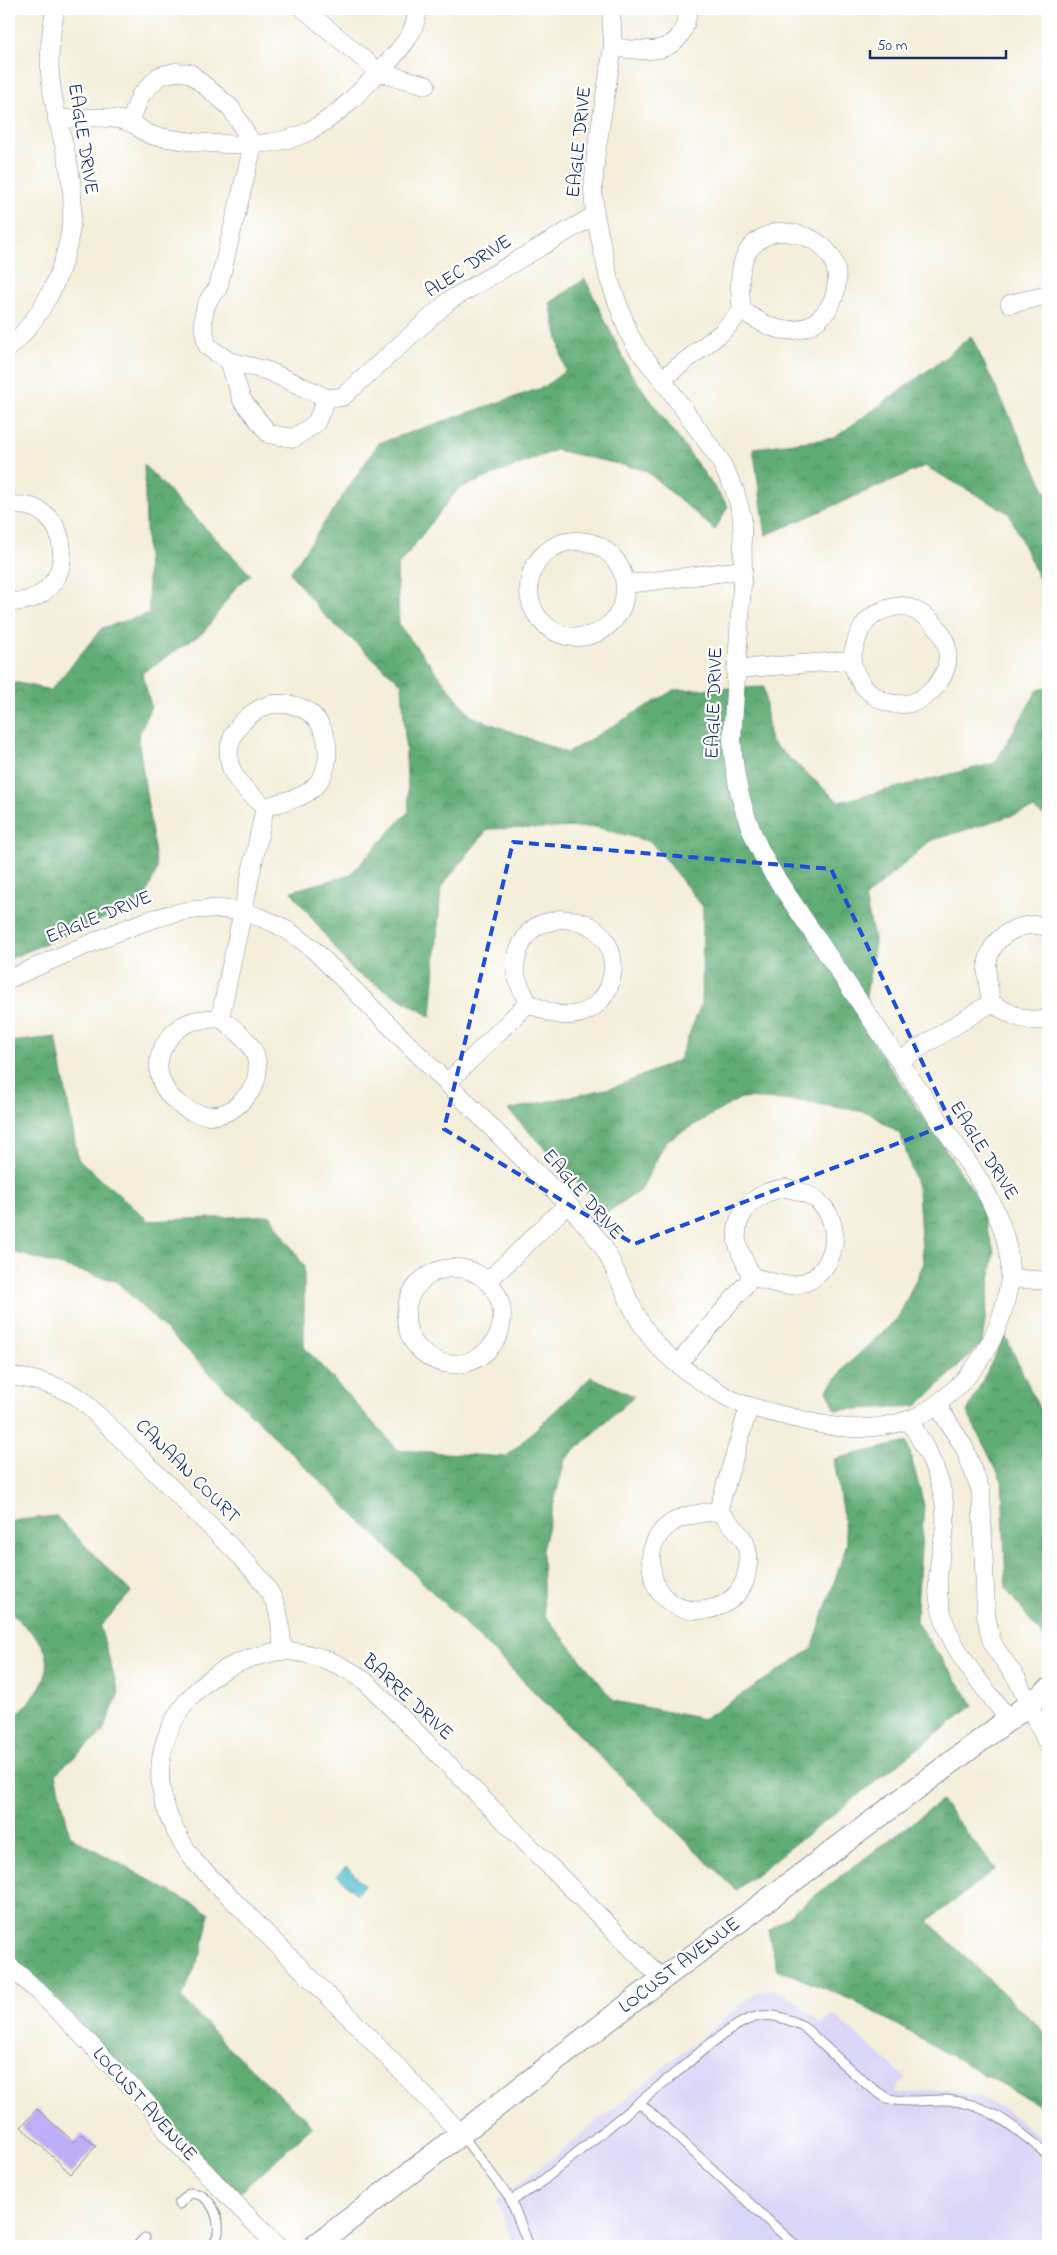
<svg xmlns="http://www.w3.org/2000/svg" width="1057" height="2255" viewBox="0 0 1057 2255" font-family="'Indie Flower',sans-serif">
<defs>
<pattern id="forest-crowns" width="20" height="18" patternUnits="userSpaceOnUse" patternTransform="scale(1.25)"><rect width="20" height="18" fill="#60ac75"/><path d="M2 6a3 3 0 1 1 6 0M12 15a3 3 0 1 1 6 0" fill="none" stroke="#4e8c63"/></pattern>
<pattern id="water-ripples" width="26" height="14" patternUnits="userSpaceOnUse" patternTransform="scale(1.25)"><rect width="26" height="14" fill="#54bfce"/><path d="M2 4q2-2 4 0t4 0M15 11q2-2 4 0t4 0" fill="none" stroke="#459caa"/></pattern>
</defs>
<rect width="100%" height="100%" fill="#fff"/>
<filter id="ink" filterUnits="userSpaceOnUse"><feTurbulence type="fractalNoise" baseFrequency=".02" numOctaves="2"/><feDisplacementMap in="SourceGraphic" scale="10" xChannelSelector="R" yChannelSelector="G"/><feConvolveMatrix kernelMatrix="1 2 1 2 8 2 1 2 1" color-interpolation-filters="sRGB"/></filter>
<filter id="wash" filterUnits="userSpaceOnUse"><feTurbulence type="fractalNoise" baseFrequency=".0096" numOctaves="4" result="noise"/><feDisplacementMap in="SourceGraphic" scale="20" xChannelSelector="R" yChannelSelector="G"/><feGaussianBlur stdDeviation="1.12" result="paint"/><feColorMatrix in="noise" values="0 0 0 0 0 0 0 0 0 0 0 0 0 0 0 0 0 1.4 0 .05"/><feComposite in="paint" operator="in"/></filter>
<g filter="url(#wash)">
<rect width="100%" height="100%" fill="#f4eeda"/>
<!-- built -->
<polygon fill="#dad6f7" points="774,1990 787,1994 822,2024 833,2014 906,2078 897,2088 896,2091 898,2093 910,2094 933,2090 956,2091 983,2098 1009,2112 1048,2144 1048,2246 514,2246 496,2201 547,2162 743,2003 759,1992"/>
<!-- forest -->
<g fill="url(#forest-crowns)" stroke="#3e6e6a">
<polygon points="9,84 15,88 11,133 9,133"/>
<polygon points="585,279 630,372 728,506 715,530 645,470 556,450 458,489 397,567 399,625 471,716 567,753 674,690 764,687 770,741 839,802 995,763 1038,689 1048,688 1048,818 1033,809 930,841 865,898 875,943 861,1024 976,1195 994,1251 982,1344 917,1406 836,1410 827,1390 847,1365 898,1318 923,1265 918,1191 901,1135 870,1113 800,1101 741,1098 666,1141 641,1190 606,1213 508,1110 615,1087 679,1060 702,1002 703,907 651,842 596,827 488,829 441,887 431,1017 353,971 291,891 350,875 409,811 402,684 325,616 290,573 379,443 544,387 565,371 550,303"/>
<polygon points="971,336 1048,496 1048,599 1009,513 925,466 766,535 753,448 834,438 941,361"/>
<polygon points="144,465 251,575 236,587 204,632 142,673 151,706 138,737 157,869 143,902 9,959 9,681 51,690 102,628 149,614"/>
<polygon points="56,1037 78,1159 149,1221 270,1215 304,1266 304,1347 398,1450 506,1457 591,1377 634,1396 565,1460 542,1549 544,1614 614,1701 704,1719 812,1649 847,1543 834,1459 907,1442 924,1505 916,1622 974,1705 736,1890 116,1281 9,1251 9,1042"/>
<polygon points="1005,1335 1048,1427 1048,1643 1006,1589 1002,1481 967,1412"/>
<path d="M56 1516 131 1592 100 1627 119 1693 102 1733 56 1773 70 1836 209 1913 202 1951 182 1998 225 2044 313 2126 236 2196 168 2118 64 2006 9 1956V1724C27 1703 61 1675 42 1645 34 1632 19 1622 9 1611V1521Z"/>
<polygon points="941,1801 996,1869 928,1921 1048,2036 1048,2110 852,2000 777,1969 768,1931"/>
</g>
<!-- water -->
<polygon fill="url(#water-ripples)" stroke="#387796" points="346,1866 365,1885 356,1894 337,1875"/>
<g id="blocks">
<!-- building -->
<polygon fill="#bdaef6" points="37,2109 74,2142 82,2134 96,2146 71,2174 21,2127"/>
</g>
</g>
<g filter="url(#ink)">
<use href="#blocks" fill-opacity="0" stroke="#888e9c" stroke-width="1"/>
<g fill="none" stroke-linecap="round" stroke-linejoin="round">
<defs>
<g id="service">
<polyline points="639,2102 796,2246"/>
<polyline points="461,2134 511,2200 529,2246"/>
<path d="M511 2200 536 2186C583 2148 631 2109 678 2071 697 2055 729 2026 752 2018 770 2012 786 2018 803 2026 818 2040 874 2095 890 2099 909 2104 928 2099 947 2100 988 2103 1017 2129 1048 2155"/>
<path d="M179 2204 190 2193C194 2194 199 2194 202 2196 217 2205 225 2234 211 2246"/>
<polyline points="137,2246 145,2238"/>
</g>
<g id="minor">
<path d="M304 9 379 72C395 55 418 33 417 9"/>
<path d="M613 47C649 52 684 57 688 9"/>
<path d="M57 120C80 118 105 115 129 122 138 125 145 135 155 136 198 144 271 152 309 131 336 117 359 93 379 72L426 85"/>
<path d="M130 122 140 96 159 76 175 72 190 73 231 108 253 145 218 288C200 305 201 325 208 347L229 361 268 371 327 398"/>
<path d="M776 232C867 232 844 335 785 330 769 329 755 318 742 311 738 277 736 244 776 232Z"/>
<polyline points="1010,304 1048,295"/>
<path d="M9 348C58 301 83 231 68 163 62 133 52 104 50 73 48 52 52 30 55 9"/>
<polyline points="229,361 242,400 269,434 294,438 316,423 327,398 342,397 347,393 450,300 595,215"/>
<polyline points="662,379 721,333 742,311"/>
<path d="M9 506C75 495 84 604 9 602"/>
<circle cx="577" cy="589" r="48"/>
<polyline points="627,584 743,570"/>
<path d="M903 606C941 616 963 655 935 687 906 721 860 701 852 661 851 656 854 650 855 646 861 620 876 608 903 606Z"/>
<polyline points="736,669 852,660"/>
<path d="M273 704C285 703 300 705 310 713 332 731 334 770 312 789 299 800 280 802 265 807 256 799 246 791 239 782 214 751 239 712 273 704Z"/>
<path d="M560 919C571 920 581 920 590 926 628 947 616 1011 572 1015 556 1017 542 1009 528 1003 524 994 518 984 516 974 513 956 524 931 541 924 547 922 554 921 560 919Z"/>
<path d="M1048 927C1020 919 988 937 987 968 986 979 990 992 991 1003 1010 1014 1026 1024 1048 1019"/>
<path d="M9 979C38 966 67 953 96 941 176 906 242 887 315 951L568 1204C579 1218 594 1232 604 1248 620 1277 629 1308 649 1335 665 1358 701 1382 725 1396 743 1406 762 1410 782 1415 827 1427 862 1435 908 1420 922 1416 935 1406 946 1397 978 1370 997 1339 1006 1299 1007 1292 1010 1284 1010 1277 1011 1239 995 1206 976 1175L772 872C747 830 734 787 732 739L743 570 742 516 735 491 720 460 662 379 639 351 629 334 609 279 595 215 593 190 596 153 613 47 611 9"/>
<path d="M220 1018C240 1033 261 1047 257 1075 255 1088 248 1095 239 1104 201 1139 135 1086 167 1041 173 1032 182 1024 194 1021 202 1019 212 1019 220 1018Z"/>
<polyline points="220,1018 265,807"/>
<polyline points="900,1060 991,1003"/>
<polyline points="448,1082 528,1003"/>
<path d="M786 1188C798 1191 811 1194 820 1203 850 1232 829 1289 785 1285 774 1284 763 1279 752 1277 747 1266 739 1253 737 1241 734 1210 758 1191 786 1188Z"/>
<circle cx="454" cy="1316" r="48"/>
<polyline points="1010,1278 1048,1281"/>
<polyline points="489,1280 568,1204"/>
<polyline points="678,1364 752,1277"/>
<path d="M9 1376C36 1379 58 1385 81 1399L241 1557C256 1573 272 1590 278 1612 281 1624 281 1638 283 1650"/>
<polyline points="937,1405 964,1447 981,1491 986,1615 991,1639 995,1648 1017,1679 1048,1745"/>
<path d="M909 1420C929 1453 948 1486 945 1527 942 1553 934 1579 940 1606 949 1650 983 1685 1009 1720"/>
<path d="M718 1511C726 1519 737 1529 743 1539 749 1548 749 1561 747 1572 739 1622 657 1625 652 1570 651 1561 650 1555 653 1547 663 1517 691 1514 718 1511Z"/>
<polyline points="718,1511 749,1407"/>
<path d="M9 1966C46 1996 85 2039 119 2074 136 2092 157 2110 167 2133L277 2246"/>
<path d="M460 2133 362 2030 195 1862C178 1839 165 1815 161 1787 153 1723 203 1668 262 1655 269 1654 277 1650 284 1651 313 1652 342 1664 365 1681L662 1979"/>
</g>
<polyline id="tertiary" points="315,2246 662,1979 1048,1690"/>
</defs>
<!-- service casing -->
<use href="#service" stroke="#888e9c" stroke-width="11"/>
<!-- minor casing -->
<use href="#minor" stroke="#888e9c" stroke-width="19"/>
<!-- tertiary casing -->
<use href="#tertiary" stroke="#888e9c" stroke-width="24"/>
<!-- service -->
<use href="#service" stroke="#fff" stroke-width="9"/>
<!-- minor -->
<use href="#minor" stroke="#fff" stroke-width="18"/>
<!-- tertiary -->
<use href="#tertiary" stroke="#fff" stroke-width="22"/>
</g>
</g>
<!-- marked area -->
<path fill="none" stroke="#1d4ed8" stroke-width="4" stroke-dasharray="10 6" stroke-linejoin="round" d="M513 842 831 869 951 1123 634 1244 444 1129Z"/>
<g text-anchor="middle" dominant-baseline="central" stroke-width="4.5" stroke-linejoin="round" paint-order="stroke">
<!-- street labels -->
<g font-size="20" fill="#1b2f5e" stroke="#fff">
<text transform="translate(82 139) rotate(81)">EAGLE DRIVE</text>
<text transform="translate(580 142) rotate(-84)">EAGLE DRIVE</text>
<text transform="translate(469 267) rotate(-33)">ALEC DRIVE</text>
<text transform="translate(715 703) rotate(-88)">EAGLE DRIVE</text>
<text transform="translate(99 918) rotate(-22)">EAGLE DRIVE</text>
<text transform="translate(983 1151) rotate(58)">EAGLE DRIVE</text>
<text transform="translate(582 1195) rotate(49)">EAGLE DRIVE</text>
<text transform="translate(187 1472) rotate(45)">CANAAN COURT</text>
<text transform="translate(407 1698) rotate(43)">BARRE DRIVE</text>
<text transform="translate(680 1966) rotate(-37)">LOCUST AVENUE</text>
<text transform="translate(144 2105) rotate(48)">LOCUST AVENUE</text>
</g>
</g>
<!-- margin -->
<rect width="1057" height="2255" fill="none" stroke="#fff" stroke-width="30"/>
<!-- scale -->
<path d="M870 50v8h136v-8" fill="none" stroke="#1b2f5e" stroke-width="2.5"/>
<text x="877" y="50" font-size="15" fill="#1b2f5e" stroke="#ffffff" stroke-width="4" paint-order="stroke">50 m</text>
</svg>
